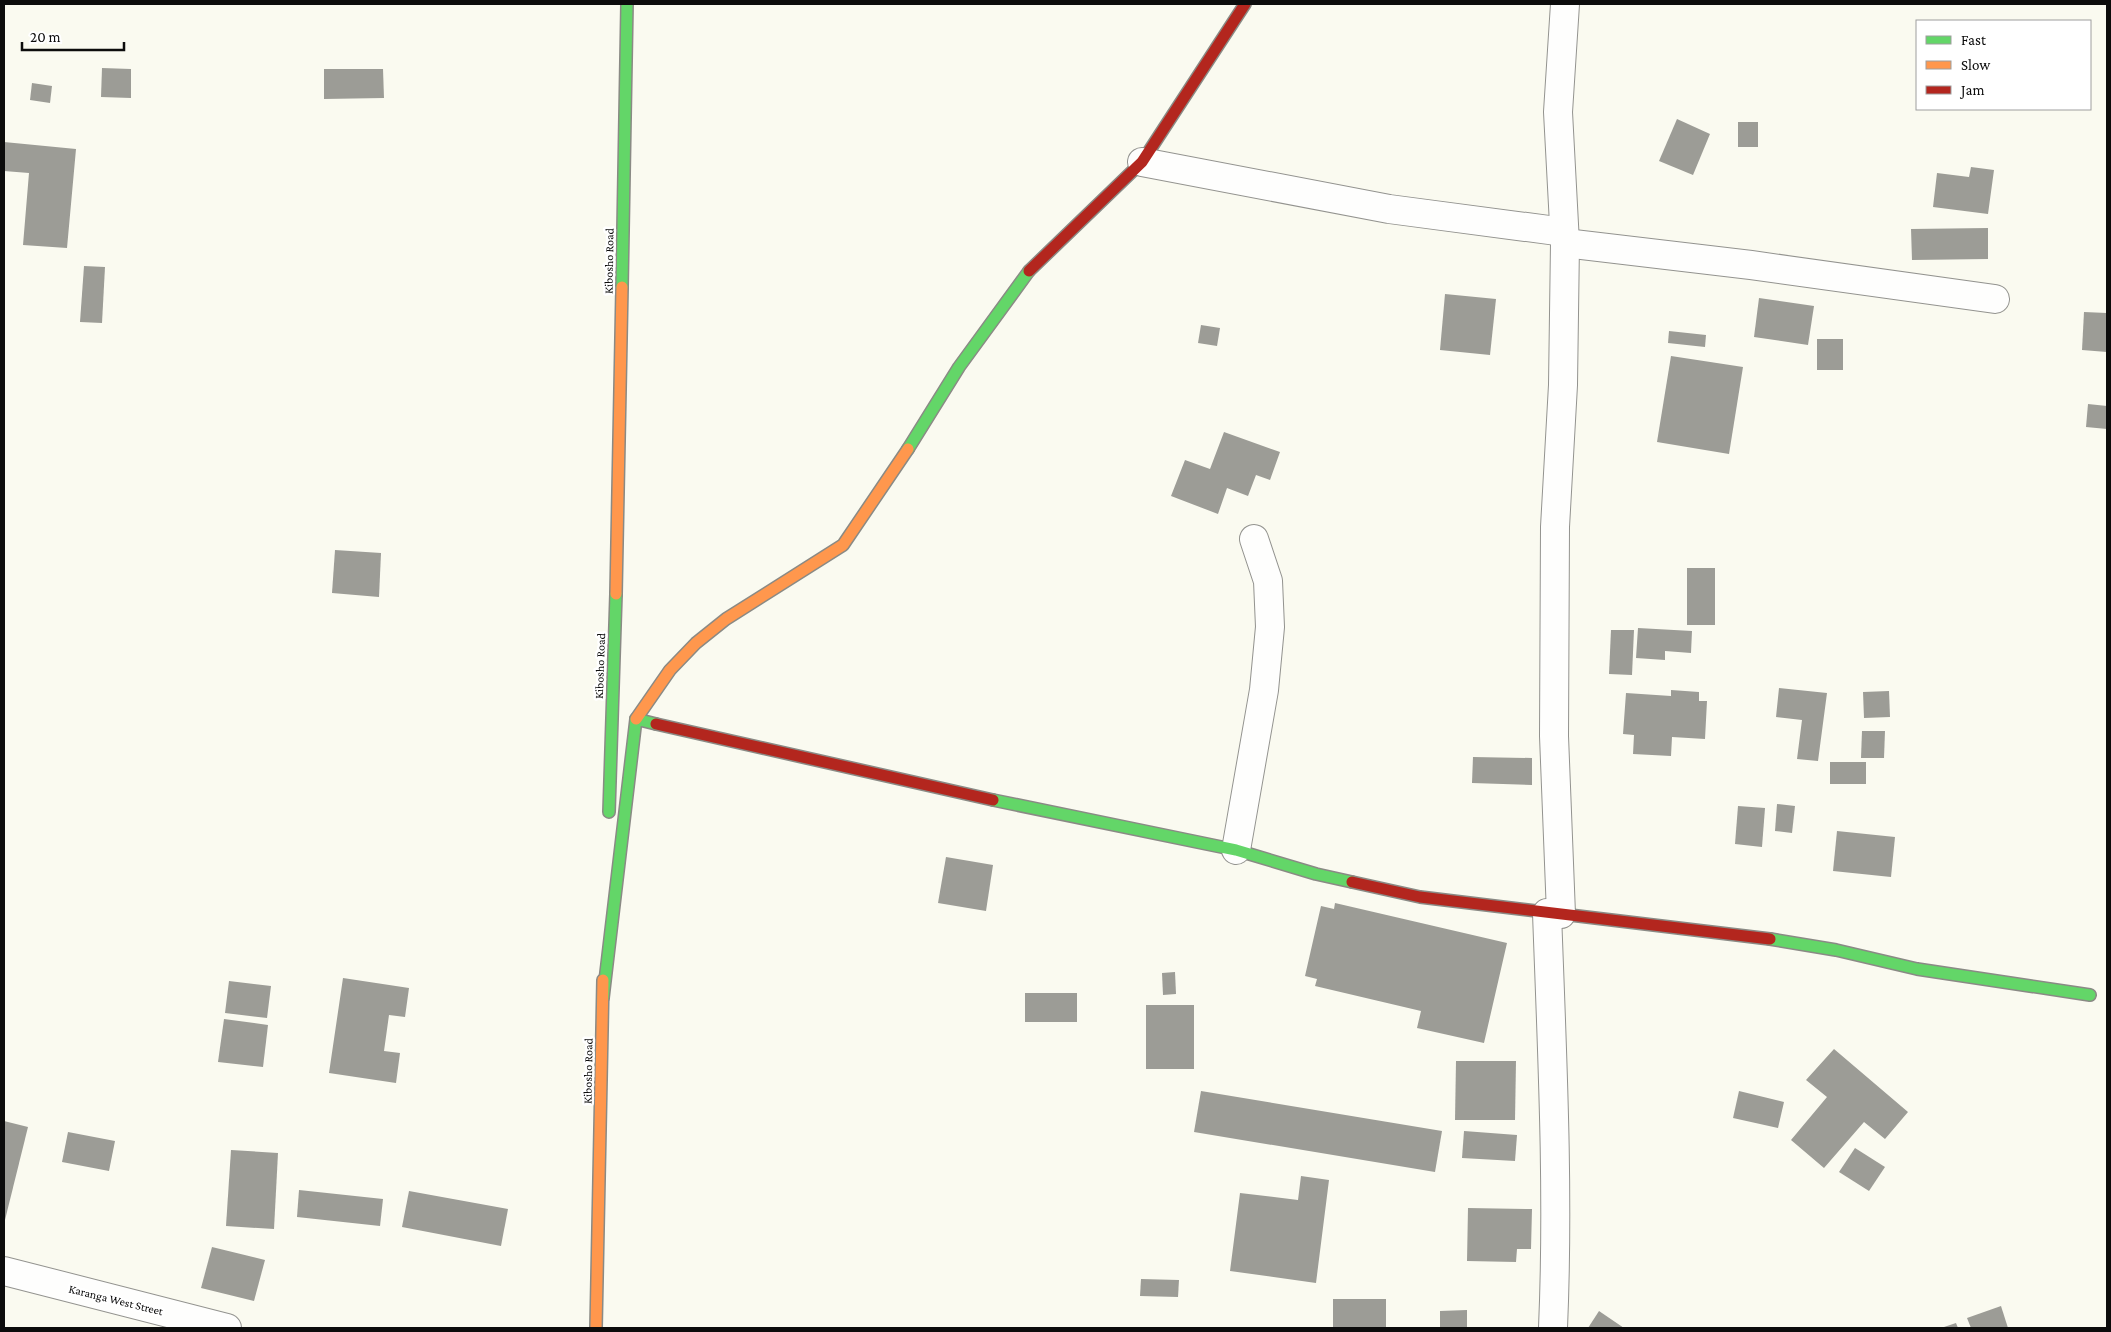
<svg xmlns="http://www.w3.org/2000/svg" width="2111" height="1332" viewBox="0 0 2111 1332" font-family="'Crimson Pro',serif">
<rect width="100%" height="100%" fill="#fafaf0"/>
<!-- building -->
<g fill="#9c9c96">
<polygon points="102,68 131,69 131,98 101,97"/>
<polygon points="324,69 383,69 384,98 324,99"/>
<polygon points="32,83 52,86 50,103 30,100"/>
<polygon points="1677,119 1710,134 1693,175 1659,161"/>
<rect x="1738" y="122" width="20" height="25"/>
<polygon points="4,142 76,149 67,248 23,245 29,173 4,171"/>
<polygon points="1971,167 1994,170 1988,214 1933,207 1937,173 1969,177"/>
<polygon points="1988,228 1988,259 1912,260 1911,229"/>
<polygon points="84,266 105,267 102,323 80,322"/>
<polygon points="1445,294 1496,299 1490,355 1440,350"/>
<polygon points="1759,298 1814,306 1808,345 1754,337"/>
<polygon points="2084,312 2107,313 2107,352 2082,350"/>
<polygon points="1201,325 1220,328 1217,346 1198,343"/>
<polygon points="1669,331 1706,335 1705,347 1668,343"/>
<rect x="1817" y="339" width="26" height="31"/>
<polygon points="1671,356 1743,367 1729,454 1657,442"/>
<polygon points="2088,404 2107,406 2107,429 2086,427"/>
<polygon points="1224,432 1280,452 1270,480 1256,475 1248,496 1227,488 1218,514 1171,496 1185,460 1210,469"/>
<polygon points="335,550 381,553 379,597 332,593"/>
<rect x="1687" y="568" width="28" height="57"/>
<polygon points="1638,628 1692,631 1691,653 1665,651 1665,660 1636,658"/>
<polygon points="1611,630 1634,630 1632,675 1609,674"/>
<polygon points="1779,688 1827,693 1818,761 1797,759 1802,720 1776,717"/>
<polygon points="1671,690 1699,692 1699,701 1707,701 1705,739 1672,737 1671,756 1633,754 1634,735 1623,734 1626,693 1671,696"/>
<polygon points="1889,691 1890,717 1864,718 1863,692"/>
<polygon points="1862,731 1885,731 1884,758 1861,758"/>
<polygon points="1473,757 1532,758 1532,785 1472,783"/>
<rect x="1830" y="762" width="36" height="22"/>
<polygon points="1777,804 1795,806 1792,833 1775,831"/>
<polygon points="1738,806 1765,808 1762,847 1735,844"/>
<polygon points="1837,831 1895,837 1891,877 1833,871"/>
<polygon points="946,857 993,865 986,911 938,903"/>
<polygon points="1335,903 1507,943 1484,1043 1417,1028 1421,1011 1315,986 1317,979 1305,976 1321,906 1334,909"/>
<polygon points="1175,972 1176,994 1163,995 1162,973"/>
<polygon points="343,978 409,988 405,1017 389,1015 384,1051 400,1053 396,1083 329,1073"/>
<polygon points="229,981 271,986 267,1018 225,1013"/>
<rect x="1025" y="993" width="52" height="29"/>
<rect x="1146" y="1005" width="48" height="64"/>
<polygon points="224,1019 268,1025 263,1067 218,1062"/>
<polygon points="1834,1049 1908,1112 1885,1139 1864,1122 1824,1168 1791,1140 1827,1097 1806,1080"/>
<polygon points="1456,1061 1516,1061 1515,1120 1455,1120"/>
<polygon points="1201,1091 1442,1131 1435,1172 1194,1132"/>
<polygon points="1739,1091 1784,1102 1778,1128 1733,1118"/>
<polygon points="4,1121 28,1127 4,1224"/>
<polygon points="1464,1131 1517,1135 1515,1161 1462,1158"/>
<polygon points="68,1132 115,1141 109,1171 62,1162"/>
<polygon points="1855,1148 1885,1167 1869,1191 1839,1172"/>
<polygon points="231,1150 278,1153 274,1229 226,1226"/>
<polygon points="1301,1176 1329,1180 1316,1283 1230,1271 1240,1193 1298,1200"/>
<polygon points="299,1190 383,1199 380,1226 297,1217"/>
<polygon points="409,1191 508,1209 501,1246 402,1227"/>
<polygon points="1468,1208 1532,1209 1531,1249 1517,1249 1516,1262 1467,1261"/>
<polygon points="212,1247 265,1260 254,1301 201,1288"/>
<polygon points="1141,1279 1179,1280 1178,1297 1140,1296"/>
<rect x="1333" y="1299" width="53" height="29"/>
<polygon points="2001,1306 2008,1328 1971,1328 1967,1318"/>
<polygon points="1467,1310 1467,1328 1440,1328 1440,1311"/>
<polygon points="1599,1311 1624,1328 1588,1328"/>
<polygon points="1956,1323 1958,1328 1941,1328"/>
</g>
<g fill="none" stroke-linecap="round" stroke-linejoin="round">
<defs>
<g id="street">
<polyline points="1142,162 1389,209 1564,232"/>
<polyline points="1565,243 1751,265 1995,299"/>
<polyline points="1236,850 1264,690 1270,627 1268,581 1254,539"/>
<path d="M1547 913C1552 1051 1559 1190 1553 1328"/>
<polyline points="1561,914 1554,736 1555,527 1563,385 1565,243 1558,112 1565,4"/>
<polyline points="4,1271 227,1328"/>
</g>
<g id="fast">
<polyline points="622,287 627,4"/>
<polyline points="908,449 959,367 1029,271"/>
<polyline points="993,800 1236,850 1316,874 1352,882"/>
<polyline points="609,812 616,594"/>
<polyline points="1770,939 1836,950 1917,969 2090,995"/>
<polyline points="603,998 636,719 656,724"/>
</g>
<g id="slow">
<polyline points="616,594 622,287"/>
<polyline points="636,719 670,670 696,643 726,619 843,545 908,449"/>
<polyline points="596,1328 603,980"/>
</g>
<g id="jam">
<polyline points="1029,271 1142,162 1245,4"/>
<polyline points="656,724 993,800"/>
<polyline points="1352,882 1420,897 1770,939"/>
</g>
</defs>
<!-- street casing -->
<use href="#street" stroke="#93938f" stroke-width="30"/>
<!-- fast casing -->
<use href="#fast" stroke="#8a8a85" stroke-width="14"/>
<!-- slow casing -->
<use href="#slow" stroke="#8a8a85" stroke-width="14"/>
<!-- jam casing -->
<use href="#jam" stroke="#8a8a85" stroke-width="14"/>
<!-- street -->
<use href="#street" stroke="#fefefd" stroke-width="28"/>
<!-- fast -->
<use href="#fast" stroke="#63d668" stroke-width="11"/>
<!-- slow -->
<use href="#slow" stroke="#ff974d" stroke-width="11"/>
<!-- jam -->
<use href="#jam" stroke="#b3261e" stroke-width="11"/>
</g>
<g text-anchor="middle" dominant-baseline="central" stroke-width="5" stroke-linejoin="round" paint-order="stroke">
<!-- street labels -->
<g font-size="12" fill="#0c0c0c" stroke="#fff">
<text transform="translate(609 261) rotate(-89)">Kibosho Road</text>
<text transform="translate(600 666) rotate(-88)">Kibosho Road</text>
<text transform="translate(588 1071) rotate(-89)">Kibosho Road</text>
<text transform="translate(116 1300) rotate(14)">Karanga West Street</text>
</g>
</g>
<!-- border -->
<rect width="2111" height="1332" fill="none" stroke="#0c0c0c" stroke-width="10"/>
<!-- legend -->
<rect x="1916" y="20" width="175" height="90" fill="#ffffff" stroke="#9e9e9e"/>
<rect x="1926" y="36" width="25" height="8" fill="#63d668" stroke="#9e9e9e"/>
<text x="1961" y="45" font-size="15" fill="#0c0c0c">Fast</text>
<rect x="1926" y="61" width="25" height="8" fill="#ff974d" stroke="#9e9e9e"/>
<text x="1961" y="70" font-size="15" fill="#0c0c0c">Slow</text>
<rect x="1926" y="86" width="25" height="8" fill="#b3261e" stroke="#9e9e9e"/>
<text x="1961" y="95" font-size="15" fill="#0c0c0c">Jam</text>
<!-- scale -->
<path d="M22 42v8h102v-8" fill="none" stroke="#0c0c0c" stroke-width="2.5"/>
<text x="30" y="42" font-size="15" fill="#0c0c0c" stroke="#ffffff" stroke-width="4" paint-order="stroke">20 m</text>
</svg>
